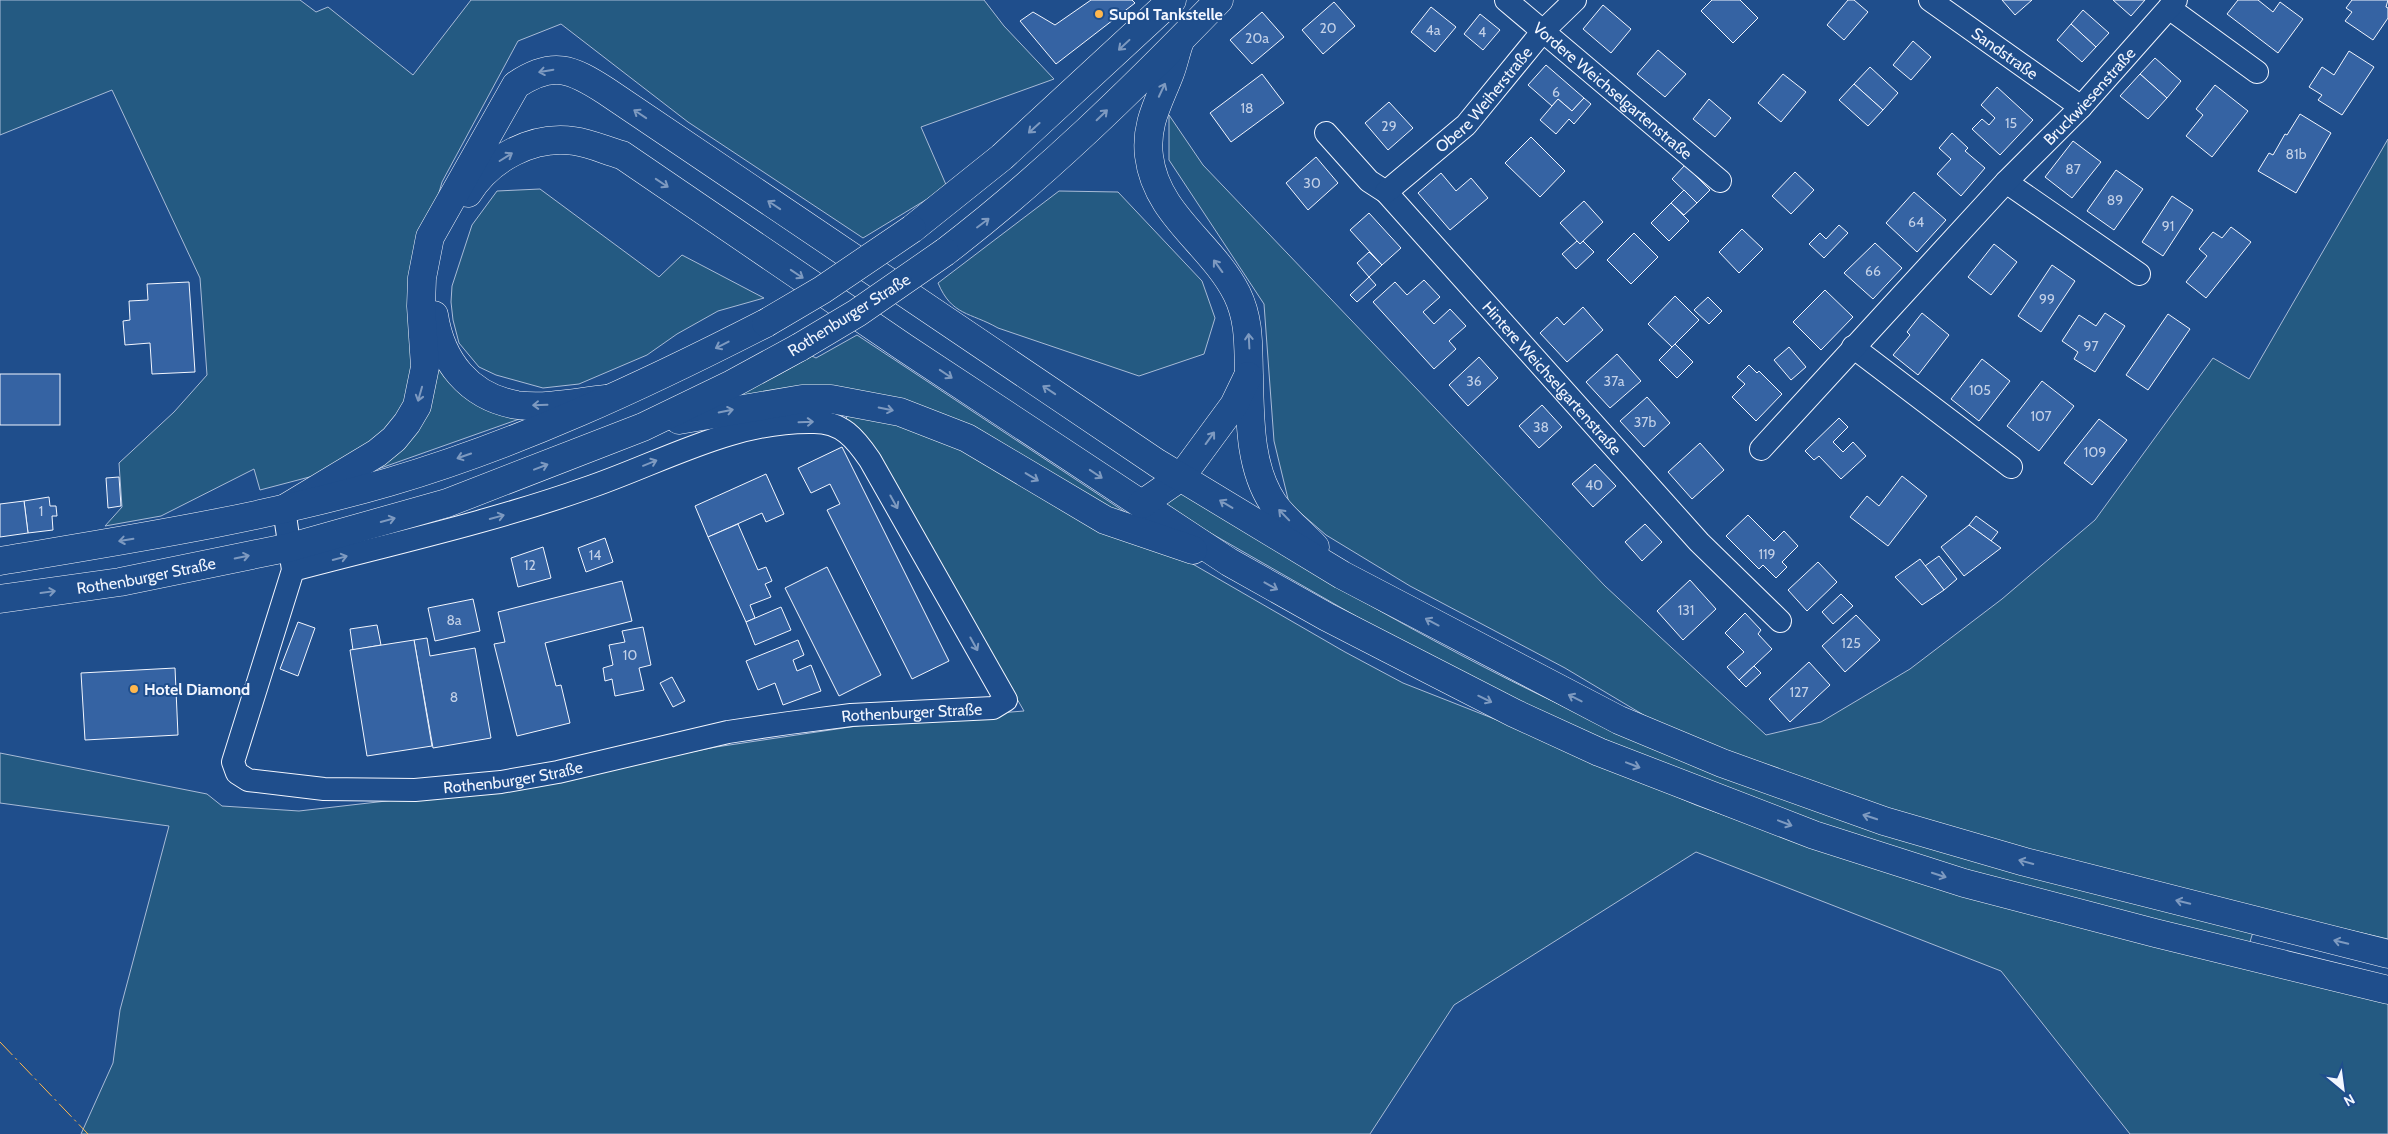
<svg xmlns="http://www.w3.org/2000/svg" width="2388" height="1134" viewBox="0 0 2388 1134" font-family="Cabin,sans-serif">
<rect width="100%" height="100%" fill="#1f4e8c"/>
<!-- green -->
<g fill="#245a82" stroke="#a8bbd7">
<polygon points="0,0 300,0 316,12 328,7 413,75 471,0 984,0 1004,26 1054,79 921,127 947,187 863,238 688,122 561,24 518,41 442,182 418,267 418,345 403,415 336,470 260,490 254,469 161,516 105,526 122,507 119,463 174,412 207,375 200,278 112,90 0,135"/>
<polygon points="1169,115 1203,165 1605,586 1766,735 1821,722 1910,669 2002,599 2095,520 2213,358 2249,379 2388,139 2388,939 2284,915 1996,841 1828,790 1657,723 1565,668 1410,586 1326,535 1289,503 1274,441 1264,304 1169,160"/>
<polygon points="540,189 659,277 682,255 764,298 718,311 677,334 647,355 579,384 543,388 496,375 479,367 459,343 453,320 451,302 452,286 472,225 497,191"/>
<path d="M1059 191 1118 192 1202 281 1215 318 1204 354 1139 376 998 328C970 312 952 316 938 283Z"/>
<polygon points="857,335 1125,512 1124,514 1081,494 973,433 728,399 780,374 812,356 816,358"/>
<polygon points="433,360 525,417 378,469 375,466"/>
<polygon points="850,409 903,421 1184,559 1345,652 1403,683 1525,731 1696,805 1821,850 2388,1001 2388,1134 2130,1134 2001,971 1696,852 1454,1005 1370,1134 81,1134 113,1063 120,1010 169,826 0,803 0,753 207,794 222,806 299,811 526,785 716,747 884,722 1024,711 862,431 845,421"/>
<path d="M1180 492C1313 574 1448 654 1591 719L2253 932 2249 945 2166 925 1898 851 1703 782 1532 708 1394 638 1172 511 1165 501Z"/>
</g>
<!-- building -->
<g fill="#3563a3" stroke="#f2f6ff">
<polygon points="1091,0 1132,0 1135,3 1056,64 1020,21 1033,12 1055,25"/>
<polygon points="1712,0 1740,0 1758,18 1733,43 1701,11"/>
<polygon points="1848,0 1854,0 1868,12 1844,40 1827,25"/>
<polygon points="2002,0 2032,0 2015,15"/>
<polygon points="2113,0 2145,0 2131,16"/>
<polygon points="2238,0 2258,0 2273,12 2280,2 2303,19 2278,53 2227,14"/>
<polygon points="2352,0 2388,0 2386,7 2388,8 2388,18 2373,40 2345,21 2352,12 2346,8"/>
<polygon points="1334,2 1355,26 1323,54 1302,30"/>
<polygon points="1603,5 1631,29 1611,53 1583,29"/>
<polygon points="1431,7 1456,27 1435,52 1411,32"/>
<polygon points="2083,10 2109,33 2096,47 2071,24"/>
<polygon points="1262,12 1284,37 1252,64 1230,40"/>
<polygon points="1480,14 1500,30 1483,50 1464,34"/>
<polygon points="2071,24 2096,47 2082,62 2057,40"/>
<polygon points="1913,41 1931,57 1911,80 1893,65"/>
<polygon points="1658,50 1686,74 1665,97 1637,74"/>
<polygon points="2349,51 2374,67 2342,115 2318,100 2322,95 2309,87 2322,67 2334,75"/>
<polygon points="2155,58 2181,81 2167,98 2140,74"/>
<polygon points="1546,65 1584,98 1572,111 1558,99 1552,106 1528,85"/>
<polygon points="1870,67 1898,93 1883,110 1854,84"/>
<polygon points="1262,74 1284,103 1231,142 1210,113"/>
<polygon points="1783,74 1806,92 1781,122 1758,103"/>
<polygon points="2140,74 2167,98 2148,119 2120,96"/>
<polygon points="1854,84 1883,110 1868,126 1839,100"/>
<polygon points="2215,85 2248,111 2212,157 2186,136 2203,115 2196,109"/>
<polygon points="1997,87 2033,120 2000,155 1972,129 1982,119 1989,125 1995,118 1981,105"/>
<polygon points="1584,98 1591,104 1574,124 1569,119 1556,134 1540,120 1558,99 1572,111"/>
<polygon points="1709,99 1731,118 1715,137 1693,119"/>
<polygon points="1389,102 1413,128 1388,150 1365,123"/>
<polygon points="2300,114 2331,133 2296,193 2258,171 2269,153 2273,155 2285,134 2287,135"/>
<polygon points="1952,133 1968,148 1965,151 1985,168 1961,196 1937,174 1951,159 1939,148"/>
<polygon points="1531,137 1565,171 1540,197 1505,163"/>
<polygon points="2073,141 2101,162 2072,198 2045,177"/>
<polygon points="1316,157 1338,183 1308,210 1286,183"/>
<polygon points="1685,165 1710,190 1697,203 1672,179"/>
<polygon points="2116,170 2143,189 2114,230 2087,211"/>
<polygon points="1795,172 1814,190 1791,214 1772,196"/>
<polygon points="1441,173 1456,191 1471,178 1488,198 1450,230 1418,193"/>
<polygon points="1684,190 1697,203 1684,215 1671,203"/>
<polygon points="1914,192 1946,220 1917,252 1886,223"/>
<polygon points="2172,196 2193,210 2163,256 2142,242"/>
<polygon points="1584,201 1603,222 1580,244 1560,223"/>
<polygon points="1671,203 1689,221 1669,241 1651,223"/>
<polygon points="1369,213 1401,248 1382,265 1350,230"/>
<polygon points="1839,225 1848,233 1824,258 1809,244 1820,233 1826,239"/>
<polygon points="2231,227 2251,242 2206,298 2186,282 2207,256 2199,249 2213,232 2222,238"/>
<polygon points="1742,229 1763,249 1739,273 1719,252"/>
<polygon points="1634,233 1658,257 1631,284 1607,260"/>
<polygon points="1577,241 1580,244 1583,241 1594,252 1576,269 1562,254"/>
<polygon points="1875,243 1902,268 1873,299 1844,273"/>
<polygon points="1994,244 2017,262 1991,295 1968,277"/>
<polygon points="1369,252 1382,265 1369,277 1357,263"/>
<polygon points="2052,265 2075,281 2041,332 2018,316"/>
<polygon points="1369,277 1376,285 1357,302 1350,295"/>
<polygon points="1424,280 1440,297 1423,312 1434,324 1450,309 1466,326 1449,341 1456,349 1434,369 1373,302 1395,282 1407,295"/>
<polygon points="189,282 195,372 152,374 150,343 125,345 123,321 130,320 129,301 148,300 147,284"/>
<polygon points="1825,290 1853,317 1821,350 1793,322"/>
<polygon points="1675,296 1699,320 1672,347 1648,324"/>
<polygon points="1708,297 1722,311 1709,324 1694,310"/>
<polygon points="1583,307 1603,330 1567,362 1540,333 1557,317 1564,325"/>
<polygon points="1922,313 1949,335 1918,375 1893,355 1910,335 1907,332"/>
<polygon points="2105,313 2125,326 2095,372 2074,359 2078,352 2062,341 2079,315 2096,326"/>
<polygon points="2168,314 2190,329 2148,390 2126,375"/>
<polygon points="1675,344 1693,362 1677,378 1659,360"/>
<polygon points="1789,347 1806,367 1791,380 1774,360"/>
<polygon points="1617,354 1641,381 1610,408 1586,382"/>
<polygon points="1479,357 1498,378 1468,406 1449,385"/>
<polygon points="1982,359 2010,381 1979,421 1951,399"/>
<polygon points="1749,365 1757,373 1759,371 1782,394 1756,421 1732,397 1745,384 1737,377"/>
<rect x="0" y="374" width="60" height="51"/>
<polygon points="2042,381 2074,406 2039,451 2007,426"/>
<polygon points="1647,397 1670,423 1644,447 1620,421"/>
<polygon points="1542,405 1562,427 1539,448 1519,426"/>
<polygon points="1839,418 1848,427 1833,442 1843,452 1853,442 1866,456 1841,479 1819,456 1814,460 1805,451"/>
<polygon points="2099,419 2127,440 2092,485 2064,463"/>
<polygon points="1700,443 1724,470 1692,499 1668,472"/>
<polygon points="842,447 949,661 912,679 827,510 840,504 830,484 811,493 798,468"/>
<polygon points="1595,464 1616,486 1593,507 1572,484"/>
<polygon points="766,474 784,514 766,522 762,513 708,537 695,506"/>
<polygon points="1902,476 1927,496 1888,546 1850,517 1867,496 1879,506"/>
<polygon points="119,477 121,506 108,508 106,478"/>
<polygon points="49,497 50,506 56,506 57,516 52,516 53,530 28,533 24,501"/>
<polygon points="24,501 28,533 0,537 0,504"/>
<polygon points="1748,515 1774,541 1784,531 1798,546 1782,562 1787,567 1776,578 1763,565 1759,569 1726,536"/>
<polygon points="1976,516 1998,532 1991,541 1969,525"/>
<polygon points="738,524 758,570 766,567 772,581 765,584 771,597 750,605 755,618 746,622 708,537"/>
<polygon points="1645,524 1662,542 1642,561 1625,542"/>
<polygon points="1969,525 2001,548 1964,576 1941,547"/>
<polygon points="605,538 613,562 586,572 578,548"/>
<polygon points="543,547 551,578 518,587 511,558"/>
<polygon points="1939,556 1957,579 1944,590 1925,566"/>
<polygon points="1920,559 1944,590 1922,605 1895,577"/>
<polygon points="1818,562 1837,582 1807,611 1788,590"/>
<polygon points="827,567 881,675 839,696 785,588"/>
<polygon points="1690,580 1716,609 1683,640 1657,611"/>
<polygon points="622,581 632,621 545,643 556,686 561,685 570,723 517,736 494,644 505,642 498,612"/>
<polygon points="1841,594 1853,606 1833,624 1822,612"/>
<polygon points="473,599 480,631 435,641 428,608"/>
<polygon points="781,607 791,630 755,645 746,622"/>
<polygon points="1745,613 1761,630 1758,634 1772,649 1739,680 1727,667 1744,652 1725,633"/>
<polygon points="1856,615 1880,640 1845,672 1822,646"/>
<polygon points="298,622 315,628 298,676 280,669"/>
<polygon points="377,625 381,645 353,650 350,629"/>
<polygon points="643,627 651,665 639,668 644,690 615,696 612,679 605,681 603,668 613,665 609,645 625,642 622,631"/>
<polygon points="427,638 430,656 475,648 491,738 433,748 414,640"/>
<polygon points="414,640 432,746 367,756 350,650"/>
<polygon points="798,640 804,655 793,660 797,671 811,665 821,691 783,705 775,683 758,690 746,661"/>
<polygon points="1809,662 1830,685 1790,722 1769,699"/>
<polygon points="1754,666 1761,673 1746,687 1739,680"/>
<polygon points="175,668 178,735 85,740 81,673"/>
<polygon points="672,677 685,701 673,707 660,683"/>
</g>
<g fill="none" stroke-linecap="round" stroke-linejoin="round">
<defs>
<g id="minor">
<path id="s1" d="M1506 0 1720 181"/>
<path id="s2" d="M1930 0 2081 107"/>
<polyline points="2169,8 2257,72"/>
<path id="s3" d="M1326 133 1369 181 1386 192 1699 542 1780 621"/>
<polyline points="2006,182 2139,274"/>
<path id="s4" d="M1386 192 1466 125 1543 31 1575 0"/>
<polyline points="1853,347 2011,467"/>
<path id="s5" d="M1761 449 2006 182 2081 107 2176 0"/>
<path id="s6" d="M284 509 293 570 233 762 237 773 248 780 324 789 415 790 501 782 558 772 728 732 789 723 851 715 993 708 1006 700 870 460C855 438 842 422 814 422 733 420 661 463 587 488 491 522 391 544 293 570"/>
</g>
<g id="major">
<path d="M1180 41C1176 51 1174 63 1170 73 1159 102 1145 124 1149 156 1156 215 1212 244 1237 294 1250 321 1248 346 1249 375 1250 418 1249 467 1273 503 1284 519 1302 533 1315 547"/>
<path d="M468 193C490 158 533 135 574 141 590 143 607 151 622 155L905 348 1229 562 1327 617 1514 713 1599 752 1814 835 1964 883 2155 933 2388 990"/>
<polyline points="912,229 1002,157 1172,0"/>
<path d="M945 252C1043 177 1133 89 1219 0"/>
<path d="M434 315C441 361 469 397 517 405 545 409 578 402 606 399"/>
<polyline points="679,420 802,399 831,399 900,412 967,438 1105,520 1193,550"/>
<polyline points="1142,504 1181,477 1234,405 1248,376"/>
<path d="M284 509 377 453 394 439 407 423 417 406 425 367 421 306 422 278 430 237 516 85C553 60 572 69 606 91L1157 463 1342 575 1619 720 1722 763 1884 821 2025 862 2388 954"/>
<path d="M0 561C131 539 261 519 389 482 519 444 645 385 766 323"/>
<path id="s7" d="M0 599 120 582 291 547 447 503 643 427 732 384 800 347"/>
</g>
</defs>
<!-- minor casing -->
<use href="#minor" stroke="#f2f6ff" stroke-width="24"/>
<!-- major casing -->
<use href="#major" stroke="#f2f6ff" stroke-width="29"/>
<!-- minor -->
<use href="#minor" stroke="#1f4e8c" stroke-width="22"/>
<!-- major -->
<use href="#major" stroke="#1f4e8c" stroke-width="28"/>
<defs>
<g id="major-bridge">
<polyline points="766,323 822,290 912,229"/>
<polyline points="800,347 857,313 945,252"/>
</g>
</defs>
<!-- major-bridge casing -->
<use href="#major-bridge" stroke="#f2f6ff" stroke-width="29" stroke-linecap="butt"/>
<!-- major-bridge -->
<use href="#major-bridge" stroke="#1f4e8c" stroke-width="28"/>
<!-- power -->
<polyline stroke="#ffb74d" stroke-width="1" stroke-dasharray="18 4 2.5 4" stroke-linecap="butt" points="0,1042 88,1134"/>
</g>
<!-- one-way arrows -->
<defs><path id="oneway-shaft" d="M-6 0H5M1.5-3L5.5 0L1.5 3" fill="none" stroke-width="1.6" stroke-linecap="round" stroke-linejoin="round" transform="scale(1.25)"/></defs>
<g stroke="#7e9ac0">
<use href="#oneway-shaft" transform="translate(1124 45) rotate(137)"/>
<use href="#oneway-shaft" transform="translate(546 71) rotate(170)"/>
<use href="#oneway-shaft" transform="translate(1162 90) rotate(-65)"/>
<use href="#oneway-shaft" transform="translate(640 114) rotate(-146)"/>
<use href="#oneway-shaft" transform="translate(1102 115) rotate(-44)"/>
<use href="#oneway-shaft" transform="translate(1034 128) rotate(138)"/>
<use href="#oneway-shaft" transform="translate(506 157) rotate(-32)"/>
<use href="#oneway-shaft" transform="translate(662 183) rotate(34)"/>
<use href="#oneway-shaft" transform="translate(774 205) rotate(-146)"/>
<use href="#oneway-shaft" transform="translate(983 223) rotate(-37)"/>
<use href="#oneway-shaft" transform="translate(1218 266) rotate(-126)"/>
<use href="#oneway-shaft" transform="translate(797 274) rotate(34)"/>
<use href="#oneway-shaft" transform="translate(1249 341) rotate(-93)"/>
<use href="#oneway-shaft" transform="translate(722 345) rotate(153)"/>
<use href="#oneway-shaft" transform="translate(946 374) rotate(34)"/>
<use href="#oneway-shaft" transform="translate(1049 390) rotate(-146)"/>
<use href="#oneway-shaft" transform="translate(420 394) rotate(106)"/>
<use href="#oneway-shaft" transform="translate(540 405) rotate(178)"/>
<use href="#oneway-shaft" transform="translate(886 409) rotate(12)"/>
<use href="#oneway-shaft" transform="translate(726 411) rotate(-11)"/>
<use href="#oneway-shaft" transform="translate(806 422) rotate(-2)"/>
<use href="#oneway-shaft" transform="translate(1210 438) rotate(-54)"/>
<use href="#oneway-shaft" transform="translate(464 456) rotate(161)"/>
<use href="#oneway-shaft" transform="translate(650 463) rotate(-22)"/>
<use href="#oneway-shaft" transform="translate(541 467) rotate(-21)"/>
<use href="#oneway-shaft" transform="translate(1096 474) rotate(34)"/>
<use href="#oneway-shaft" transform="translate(1032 477) rotate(31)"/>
<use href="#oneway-shaft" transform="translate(894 502) rotate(61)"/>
<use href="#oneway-shaft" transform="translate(1226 504) rotate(-149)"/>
<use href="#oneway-shaft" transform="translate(1284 515) rotate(-134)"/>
<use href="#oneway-shaft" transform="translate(497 517) rotate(-15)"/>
<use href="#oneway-shaft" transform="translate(388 520) rotate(-15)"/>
<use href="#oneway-shaft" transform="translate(126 540) rotate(171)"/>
<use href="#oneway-shaft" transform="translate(242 557) rotate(-12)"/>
<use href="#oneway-shaft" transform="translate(340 558) rotate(-15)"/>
<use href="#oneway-shaft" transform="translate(1271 586) rotate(29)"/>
<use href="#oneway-shaft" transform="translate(48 592) rotate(-8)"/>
<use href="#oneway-shaft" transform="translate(1432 622) rotate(-152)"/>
<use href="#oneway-shaft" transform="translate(974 644) rotate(61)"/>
<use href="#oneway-shaft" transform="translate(1575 698) rotate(-153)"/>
<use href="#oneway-shaft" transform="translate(1485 699) rotate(26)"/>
<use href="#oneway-shaft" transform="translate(1633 765) rotate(21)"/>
<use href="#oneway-shaft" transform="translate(1870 817) rotate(-162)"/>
<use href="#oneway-shaft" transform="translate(1785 823) rotate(21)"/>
<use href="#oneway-shaft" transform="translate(2026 862) rotate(-165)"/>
<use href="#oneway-shaft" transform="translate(1939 875) rotate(18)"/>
<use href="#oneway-shaft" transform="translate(2183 902) rotate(-166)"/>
<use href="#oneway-shaft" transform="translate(2341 942) rotate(-166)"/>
</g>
<!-- markers -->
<g fill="#ffb74d" stroke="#1f4e8c" stroke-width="2">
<circle cx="1099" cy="14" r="5"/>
<circle cx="134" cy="689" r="5"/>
</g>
<g text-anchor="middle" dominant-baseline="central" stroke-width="4" stroke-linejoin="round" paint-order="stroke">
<!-- number labels -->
<g font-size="14" fill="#c3d1e8">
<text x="1328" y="28">20</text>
<text x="1433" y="30">4a</text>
<text x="1482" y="32">4</text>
<text x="1257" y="38">20a</text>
<text x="1556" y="92">6</text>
<text x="1247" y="108">18</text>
<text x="2011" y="123">15</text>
<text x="1389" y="126">29</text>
<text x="2296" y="154">81b</text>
<text x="2073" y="169">87</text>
<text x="1312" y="183">30</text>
<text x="2115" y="200">89</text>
<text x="1916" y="222">64</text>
<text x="2168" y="226">91</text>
<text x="1873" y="271">66</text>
<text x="2047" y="299">99</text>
<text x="2091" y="346">97</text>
<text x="1474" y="381">36</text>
<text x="1614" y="381">37a</text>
<text x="1980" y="390">105</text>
<text x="2041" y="416">107</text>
<text x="1645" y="422">37b</text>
<text x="1541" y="427">38</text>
<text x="2095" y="452">109</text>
<text x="1594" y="485">40</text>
<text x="41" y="511">1</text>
<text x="1767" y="554">119</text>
<text x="595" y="555">14</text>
<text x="530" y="565">12</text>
<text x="1686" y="610">131</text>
<text x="454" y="620">8a</text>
<text x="1851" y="643">125</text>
<text x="630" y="655">10</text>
<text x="1799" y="692">127</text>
<text x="454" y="697">8</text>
</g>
<!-- poi labels -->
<g font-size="16" font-weight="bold" fill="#f2f6ff" stroke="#1f4e8c" text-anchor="start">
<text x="1109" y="14">Supol Tankstelle</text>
<text x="144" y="689">Hotel Diamond</text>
</g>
<!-- street labels -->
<g font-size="16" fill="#f2f6ff" stroke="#1f4e8c">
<text stroke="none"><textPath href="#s2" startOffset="92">Sandstraße</textPath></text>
<text stroke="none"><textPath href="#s1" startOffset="140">Vordere Weichselgartenstraße</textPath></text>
<text stroke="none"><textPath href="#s5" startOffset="482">Bruckwiesenstraße</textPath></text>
<text stroke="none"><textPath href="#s4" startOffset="135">Obere Weiherstraße</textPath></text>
<text transform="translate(849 315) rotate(-32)">Rothenburger Straße</text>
<text stroke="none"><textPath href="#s3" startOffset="334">Hintere Weichselgartenstraße</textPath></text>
<text stroke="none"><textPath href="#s7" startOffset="148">Rothenburger Straße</textPath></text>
<text stroke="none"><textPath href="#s6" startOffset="959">Rothenburger Straße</textPath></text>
<text stroke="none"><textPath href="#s6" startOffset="554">Rothenburger Straße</textPath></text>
</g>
</g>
<!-- north arrow -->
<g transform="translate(2343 1089) rotate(151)" stroke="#1f4e8c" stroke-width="4" paint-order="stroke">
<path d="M0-4L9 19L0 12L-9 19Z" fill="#f2f6ff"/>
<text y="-8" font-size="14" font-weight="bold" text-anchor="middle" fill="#f2f6ff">N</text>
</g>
</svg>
